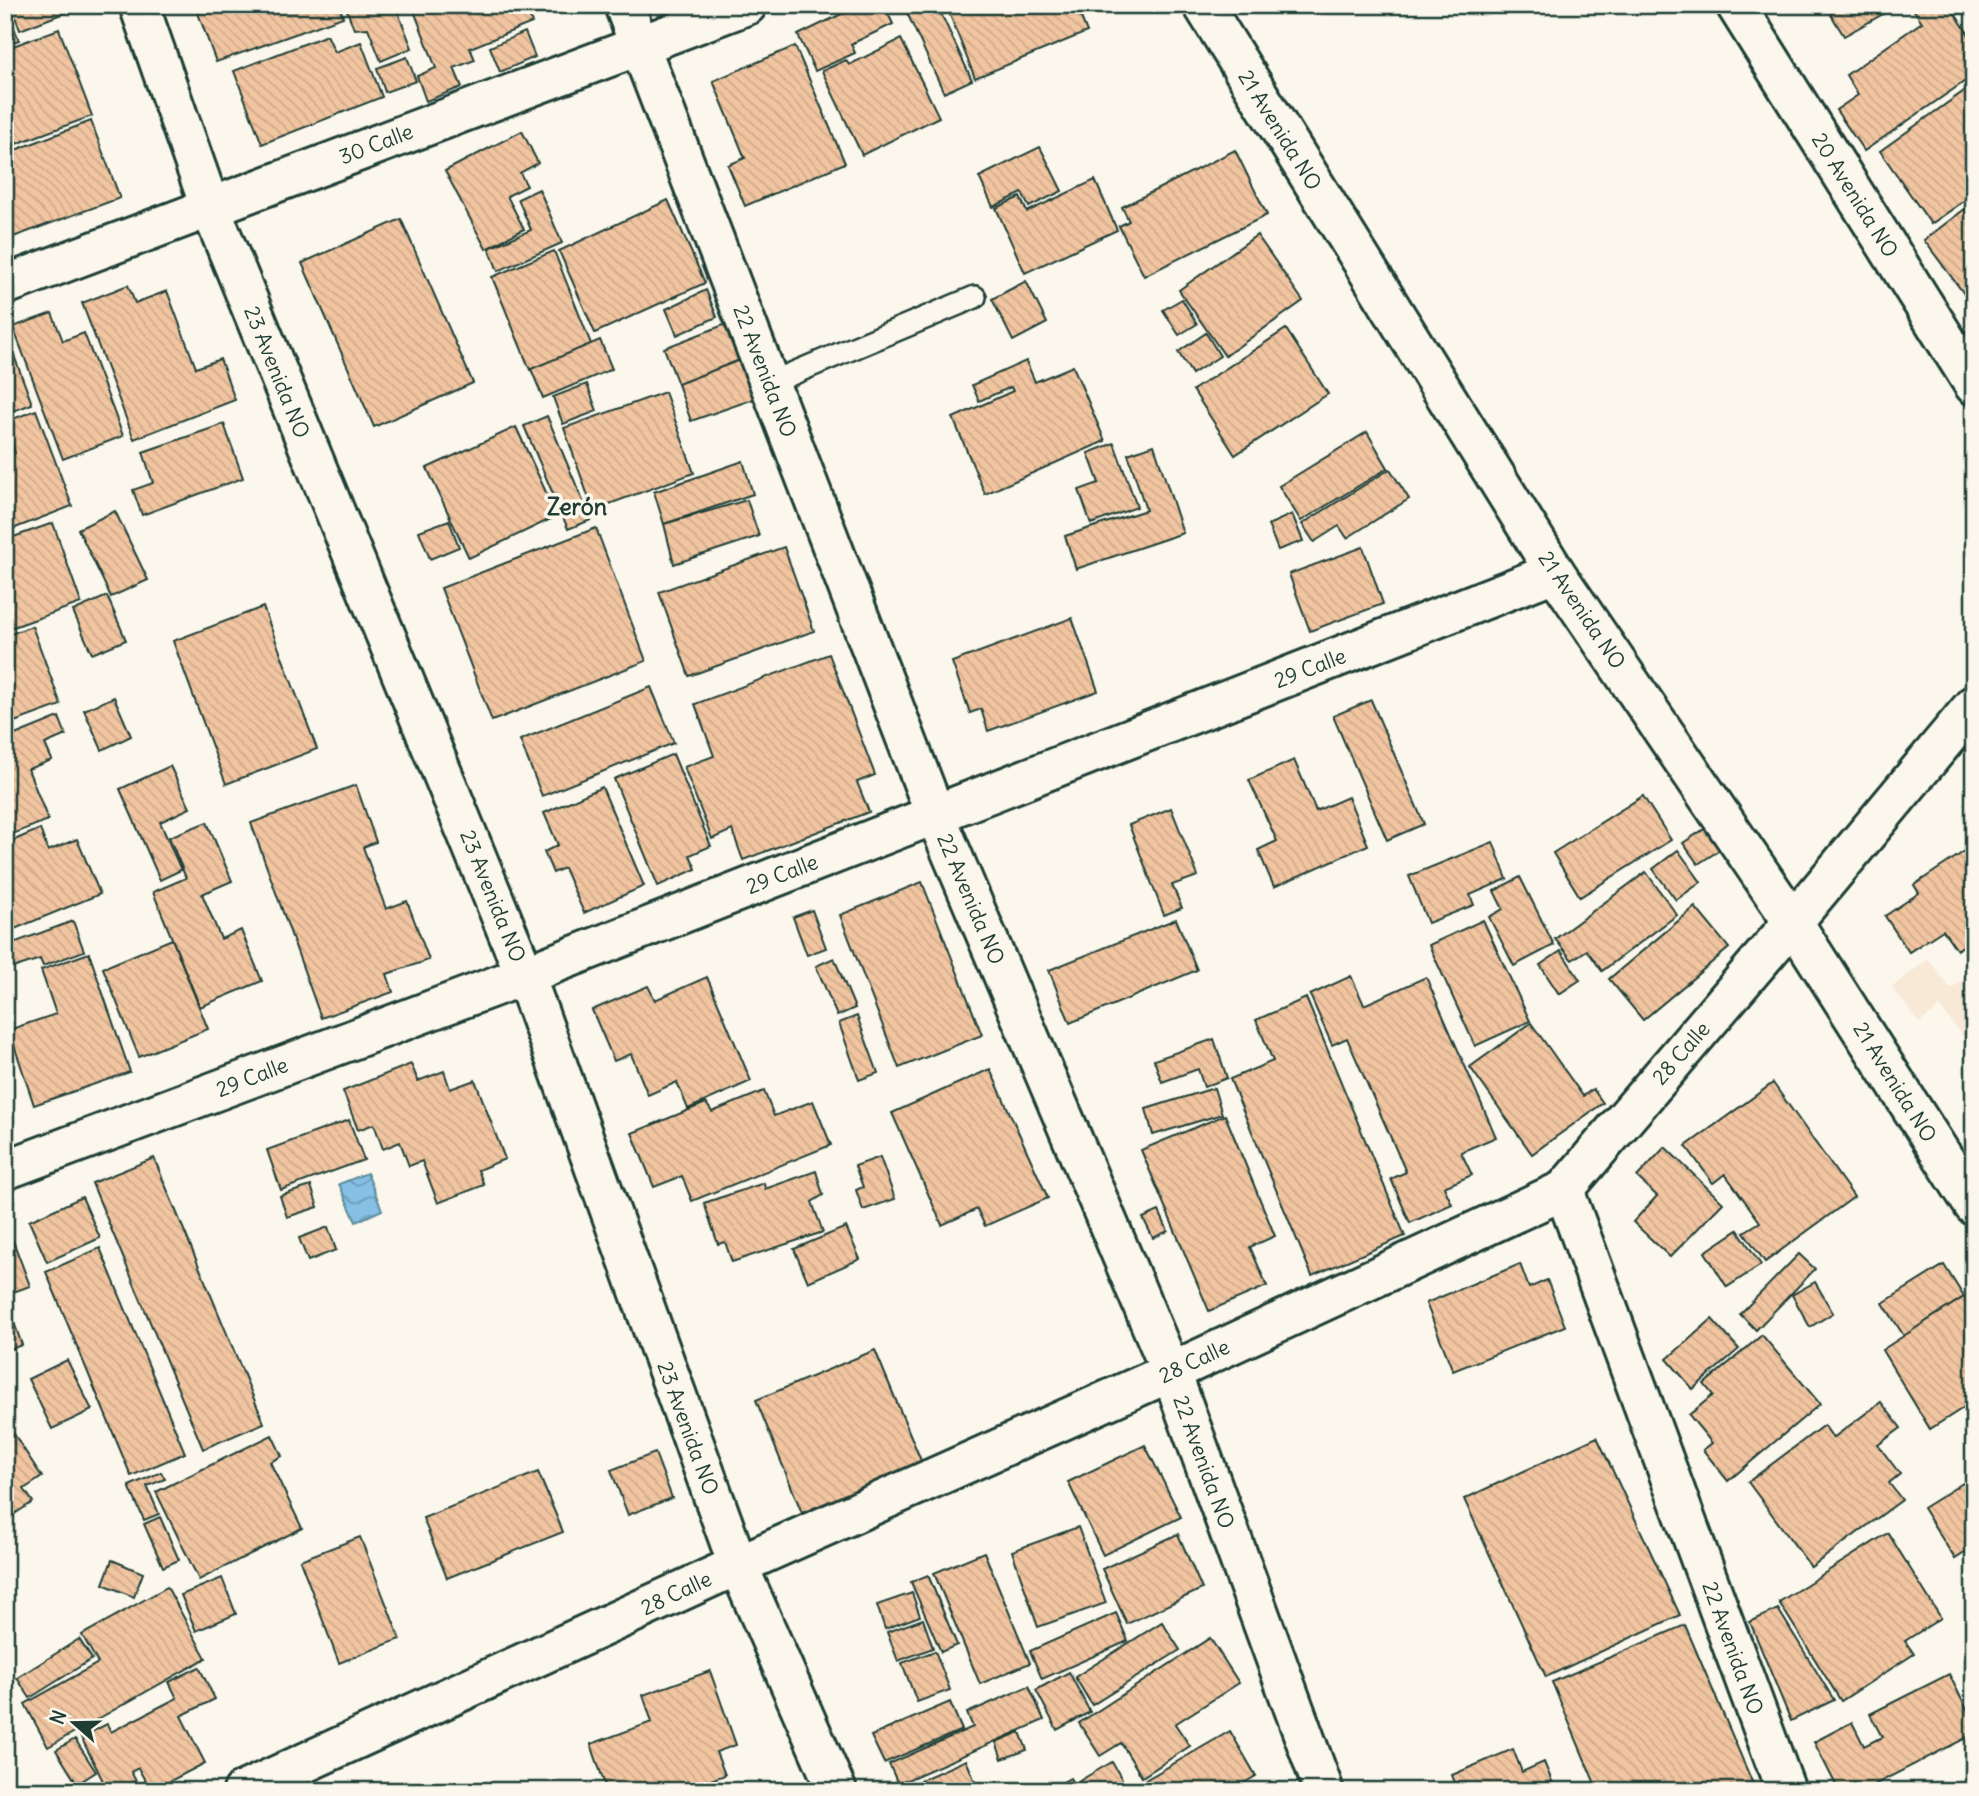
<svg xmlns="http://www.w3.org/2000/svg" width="1979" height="1796" viewBox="0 0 1979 1796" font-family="Delius,sans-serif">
<defs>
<pattern id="water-waves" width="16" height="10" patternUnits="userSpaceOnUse" patternTransform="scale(1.75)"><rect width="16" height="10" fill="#86c0e5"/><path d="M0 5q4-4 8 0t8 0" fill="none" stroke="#6d9dba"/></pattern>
<pattern id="building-back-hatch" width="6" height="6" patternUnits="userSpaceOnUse" patternTransform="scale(1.75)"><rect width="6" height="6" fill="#f2c5a1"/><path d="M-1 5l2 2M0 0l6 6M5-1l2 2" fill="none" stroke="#cfaa8b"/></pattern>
</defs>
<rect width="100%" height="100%" fill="#fbf7ec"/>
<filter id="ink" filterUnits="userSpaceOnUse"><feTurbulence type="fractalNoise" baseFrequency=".0143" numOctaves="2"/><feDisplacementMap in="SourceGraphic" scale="14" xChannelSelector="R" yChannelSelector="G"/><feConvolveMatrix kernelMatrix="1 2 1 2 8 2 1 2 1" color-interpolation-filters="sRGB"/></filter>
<g filter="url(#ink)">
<!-- built -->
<polygon fill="#f8e8d6" points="1928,959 1951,989 1974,972 1974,1051 1940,1007 1919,1023 1892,987"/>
<!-- water -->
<polygon fill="url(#water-waves)" stroke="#5d8c9e" stroke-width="2" points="367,1173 382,1210 356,1222 339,1184"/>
<!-- building -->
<g fill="url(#building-back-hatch)" stroke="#1f3d34" stroke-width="2">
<polygon points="5,5 19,40 5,45"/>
<polygon points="11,5 85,5 20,30"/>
<polygon points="220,5 339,5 343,17 216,62 198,13"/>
<polygon points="345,5 395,5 412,48 381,61 368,28 354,29"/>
<polygon points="421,5 525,5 532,23 470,48 475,60 454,68 462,87 426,101 417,76 436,68 413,8"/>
<polygon points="860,5 884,5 893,24 851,44 855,53 815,71 798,35"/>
<polygon points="923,5 937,5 972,80 944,93 907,13"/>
<polygon points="946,5 1076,5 1087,32 975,78"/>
<polygon points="1825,5 1899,5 1844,36"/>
<polygon points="1912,5 1949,5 1974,42 1974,75 1864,151 1836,110 1858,95 1846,75 1922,22 1911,6"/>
<polygon points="59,29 92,116 5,148 5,49"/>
<polygon points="525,32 535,57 500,72 490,47"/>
<polygon points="327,35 335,52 361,42 382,97 262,144 234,71"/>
<polygon points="901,39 939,117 862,155 822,71 846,60 849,65"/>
<polygon points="795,46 845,163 745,206 728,165 745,158 713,81"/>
<polygon points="407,57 416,81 385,92 377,68"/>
<polygon points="1974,84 1974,194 1931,224 1880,151"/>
<polygon points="91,121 120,198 5,240 5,154"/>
<polygon points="522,131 538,163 520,173 527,186 507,196 524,229 486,249 445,171"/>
<polygon points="1040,147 1062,191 1029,207 1022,193 993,207 979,177"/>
<polygon points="1235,150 1267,215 1144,276 1119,226 1129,221 1122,207"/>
<polygon points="1095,180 1117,230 1025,273 996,208 1020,197 1027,212"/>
<polygon points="539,189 562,243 498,271 489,248 531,230 518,199"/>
<polygon points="668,200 705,283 595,333 559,251"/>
<polygon points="1974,202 1974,288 1965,295 1924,240"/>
<polygon points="401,219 473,383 374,427 302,263"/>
<polygon points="1257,235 1303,301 1225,356 1179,290"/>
<polygon points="554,251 591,344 530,370 492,277"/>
<polygon points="1026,281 1047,323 1013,341 992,299"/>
<polygon points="128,285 135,303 167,291 196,368 220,359 235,400 134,439 82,303"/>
<polygon points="706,290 717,317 677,335 666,309"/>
<polygon points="1182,299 1197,324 1179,335 1163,310"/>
<polygon points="52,313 63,341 84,333 123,436 63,459 13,327"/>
<polygon points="726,324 740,360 678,384 664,348"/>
<polygon points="1286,329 1328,394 1235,455 1193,390"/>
<polygon points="1206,333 1220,356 1192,374 1178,352"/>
<polygon points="6,334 32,404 5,414 5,334"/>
<polygon points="600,340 612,369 543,398 531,369"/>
<polygon points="740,360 757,398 691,421 678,384"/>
<polygon points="1026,361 1035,382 1073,366 1105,441 985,494 953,418 1013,391 1011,387 979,401 972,385"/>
<polygon points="587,384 597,411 563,424 553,397"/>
<polygon points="665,392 694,473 593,510 564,428"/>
<polygon points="36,410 72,506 5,532 5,457 15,453 5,422"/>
<polygon points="547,416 591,520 568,529 524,426"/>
<polygon points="224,424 243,478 142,515 133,490 153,483 143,452"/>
<polygon points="516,427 557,516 469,558 427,468"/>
<polygon points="1367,432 1388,468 1301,521 1279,486"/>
<polygon points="1114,443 1137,507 1091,524 1079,490 1099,483 1088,453"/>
<polygon points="1154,445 1183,533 1076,569 1065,536 1146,510 1128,454"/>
<polygon points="743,461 753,494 664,524 654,492"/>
<polygon points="1390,469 1409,499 1347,538 1339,526 1314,542 1302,524"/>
<polygon points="747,500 759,536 674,564 664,524"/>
<polygon points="115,511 148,580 111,597 78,529"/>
<polygon points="1292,514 1303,541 1278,550 1268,525"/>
<polygon points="449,520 459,547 430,559 419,531"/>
<polygon points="53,523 81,603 5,630 5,540"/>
<polygon points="596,528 646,661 492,721 441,588"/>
<polygon points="784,547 814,631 689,676 659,592"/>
<polygon points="1363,547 1383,604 1310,631 1289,574"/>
<polygon points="107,596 126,640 92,654 73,611"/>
<polygon points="263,607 317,749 226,784 173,641"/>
<polygon points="1072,618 1098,691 988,731 981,709 970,713 952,662"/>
<polygon points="32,626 61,705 9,724 5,714 5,636"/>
<polygon points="829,654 875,775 857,782 869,812 743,860 732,830 712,839 684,767 714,756 695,704"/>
<polygon points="651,687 674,743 542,796 520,740"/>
<polygon points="114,697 131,736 102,750 84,710"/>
<polygon points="1371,700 1424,824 1387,840 1333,716"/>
<polygon points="59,717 66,735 45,744 52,760 28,769 48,820 5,837 5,739"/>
<polygon points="673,754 711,846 690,855 696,869 658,886 614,779"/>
<polygon points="1294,760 1316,811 1348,797 1368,845 1274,887 1258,850 1277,841 1249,780"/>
<polygon points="170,766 190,808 160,822 181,870 160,880 120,789"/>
<polygon points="356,785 376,842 363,847 386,909 407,901 429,960 387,974 393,992 321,1018 251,823"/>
<polygon points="602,787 644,886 584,913 564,868 553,873 544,852 558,845 544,813"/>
<polygon points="1643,796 1671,840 1580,897 1553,853"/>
<polygon points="1171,808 1198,876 1172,885 1182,908 1164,915 1129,825"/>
<polygon points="207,822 232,881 202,894 221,939 241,930 262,981 200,1007 153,892 186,878 169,837"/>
<polygon points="1709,826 1723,848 1698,864 1683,843"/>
<polygon points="40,829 48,851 77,839 100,894 12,930 5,913 5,902 13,895 5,876 5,844"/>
<polygon points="1493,842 1507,879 1470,895 1474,905 1428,923 1409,876"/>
<polygon points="1974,845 1974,938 1957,950 1943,930 1909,952 1885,916 1919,893 1914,885"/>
<polygon points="1678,850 1701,882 1676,900 1653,869"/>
<polygon points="1646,872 1677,915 1602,971 1587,950 1572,960 1555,939"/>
<polygon points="1520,877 1554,945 1514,966 1489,917 1503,909 1494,891"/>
<polygon points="922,882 982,1035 899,1068 840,915"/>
<polygon points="1695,907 1729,948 1643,1020 1609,979"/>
<polygon points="812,910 826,948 807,955 793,917"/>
<polygon points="1176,919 1197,970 1070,1023 1049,970"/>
<polygon points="1483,920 1530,1021 1475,1046 1429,945"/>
<polygon points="73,921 84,951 43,966 40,959 13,968 5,946"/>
<polygon points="172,939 208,1029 139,1057 103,968"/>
<polygon points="1561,951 1580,980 1559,994 1540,965"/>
<polygon points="89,953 130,1072 34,1105 9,1030 56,1014 41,970"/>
<polygon points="834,958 855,1008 837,1016 816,966"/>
<polygon points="1351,976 1364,1005 1426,977 1496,1137 1461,1152 1472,1175 1444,1187 1452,1204 1410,1223 1391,1179 1406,1172 1347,1038 1332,1045 1310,995"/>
<polygon points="707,977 751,1081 688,1109 677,1082 648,1095 631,1054 614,1061 592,1010 648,986 655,1000"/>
<polygon points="1306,998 1405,1236 1312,1276 1230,1079 1273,1061 1256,1020"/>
<polygon points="857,1016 878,1073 859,1080 839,1023"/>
<polygon points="1531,1023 1583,1096 1593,1089 1603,1103 1532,1154 1470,1067"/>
<polygon points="1214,1039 1227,1078 1204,1087 1198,1069 1162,1082 1154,1060"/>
<polygon points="411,1064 418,1081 444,1071 450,1089 475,1080 505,1159 478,1170 484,1185 438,1203 422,1161 409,1166 400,1142 383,1149 374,1124 358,1130 343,1091"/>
<polygon points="990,1069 1048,1198 985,1226 977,1209 942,1225 892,1113"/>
<polygon points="1773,1083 1854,1197 1765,1262 1744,1232 1760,1222 1725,1174 1713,1183 1686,1146"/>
<polygon points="1214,1088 1222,1114 1153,1135 1146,1109"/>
<polygon points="764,1091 774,1116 813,1101 831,1145 692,1201 682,1176 654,1187 632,1133 706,1103 712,1112"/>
<polygon points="1225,1115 1275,1236 1250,1247 1267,1286 1209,1311 1141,1150"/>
<polygon points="349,1120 364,1160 281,1190 267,1150"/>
<polygon points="1665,1147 1723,1203 1670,1257 1633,1222 1657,1196 1637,1177"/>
<polygon points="880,1157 895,1199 863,1210 856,1190 863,1187 855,1166"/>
<polygon points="154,1158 264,1423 203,1449 92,1183"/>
<polygon points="816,1171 823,1195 812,1202 823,1232 732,1262 725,1242 718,1244 704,1203 764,1183 765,1189"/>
<polygon points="311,1186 318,1207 287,1217 280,1196"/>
<polygon points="82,1197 100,1238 47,1262 29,1221"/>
<polygon points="1159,1211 1168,1231 1153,1238 1143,1218"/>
<polygon points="328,1227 336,1250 308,1261 299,1238"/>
<polygon points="846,1227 860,1259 808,1282 794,1249"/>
<polygon points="1738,1230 1761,1265 1727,1287 1705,1252"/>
<polygon points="12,1238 30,1286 5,1295 5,1240"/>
<polygon points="100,1248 185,1453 131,1476 46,1272"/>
<polygon points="1799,1254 1815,1269 1756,1330 1740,1314"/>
<polygon points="1520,1264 1529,1288 1547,1280 1565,1326 1453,1371 1426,1303"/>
<polygon points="1944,1265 1964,1297 1904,1336 1883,1303"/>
<polygon points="1815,1282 1833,1313 1810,1327 1792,1295"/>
<polygon points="5,1297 22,1345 5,1351"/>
<polygon points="1964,1297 1974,1313 1974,1401 1930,1429 1882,1350"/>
<polygon points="1712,1319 1739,1349 1693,1389 1667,1359"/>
<polygon points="1762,1335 1820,1404 1728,1481 1703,1450 1712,1443 1689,1415 1713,1395 1704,1384"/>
<polygon points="875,1350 922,1463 802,1513 756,1400"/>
<polygon points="67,1360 92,1410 52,1429 28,1379"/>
<polygon points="1881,1402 1901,1428 1878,1445 1900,1474 1889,1483 1902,1500 1811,1567 1748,1482 1824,1425 1833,1438"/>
<polygon points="14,1434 42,1477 24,1489 33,1502 5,1520 5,1440"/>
<polygon points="272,1435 282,1456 270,1462 302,1528 199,1580 156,1492"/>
<polygon points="1597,1437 1680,1615 1546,1677 1464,1499"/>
<polygon points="1145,1445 1181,1517 1103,1555 1068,1482"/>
<polygon points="655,1453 672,1498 628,1515 611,1470"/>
<polygon points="161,1472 165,1479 147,1486 159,1514 144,1520 129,1486"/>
<polygon points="538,1472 563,1532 447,1578 423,1518"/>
<polygon points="1974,1476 1974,1547 1955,1559 1923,1508"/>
<polygon points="160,1517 179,1560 163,1567 144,1524"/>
<polygon points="1078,1527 1106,1603 1038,1627 1012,1551"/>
<polygon points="1888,1533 1941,1618 1905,1641 1914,1654 1841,1701 1779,1602"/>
<polygon points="1178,1534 1202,1589 1127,1624 1102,1569"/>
<polygon points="360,1537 400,1639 339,1663 300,1560"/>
<polygon points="984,1552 1030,1663 980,1684 934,1573"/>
<polygon points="112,1560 143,1573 134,1597 103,1584"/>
<polygon points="928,1575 957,1645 941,1652 911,1582"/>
<polygon points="222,1578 236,1614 196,1631 181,1595"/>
<polygon points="167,1587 206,1658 48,1747 25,1704 98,1663 82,1635"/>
<polygon points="912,1593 920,1616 885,1629 877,1605"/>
<polygon points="1778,1609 1834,1700 1791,1721 1750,1622"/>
<polygon points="1116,1613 1128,1641 1042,1679 1030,1651"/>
<polygon points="923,1619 933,1648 898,1661 887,1632"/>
<polygon points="1162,1622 1180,1650 1092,1705 1075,1677"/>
<polygon points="1685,1625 1756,1791 1598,1791 1552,1682"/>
<polygon points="1210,1638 1239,1683 1175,1724 1190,1746 1142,1777 1121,1743 1100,1756 1079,1723"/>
<polygon points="79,1639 92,1659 30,1698 17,1678"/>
<polygon points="935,1651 950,1690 917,1702 902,1663"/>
<polygon points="199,1667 215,1699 181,1716 205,1763 151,1791 138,1768 131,1772 136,1781 116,1791 108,1791 81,1737 107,1724 111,1732 177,1698 169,1682"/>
<polygon points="710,1671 736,1745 716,1752 725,1775 680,1791 607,1791 591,1744 652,1722 643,1695"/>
<polygon points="1069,1672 1090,1712 1057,1730 1036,1690"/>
<polygon points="1949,1674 1974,1724 1974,1734 1862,1791 1839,1791 1814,1742 1852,1722 1864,1746 1882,1737 1870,1714"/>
<polygon points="1029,1686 1044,1720 898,1784 889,1764 973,1727 967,1713"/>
<polygon points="950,1702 962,1730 884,1763 871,1736"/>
<polygon points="1230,1731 1256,1776 1230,1791 1085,1791 1079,1781 1112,1762 1128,1790"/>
<polygon points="1020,1732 1027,1750 1002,1759 996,1742"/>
<polygon points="75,1739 96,1772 77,1784 56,1750"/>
<polygon points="1513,1749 1522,1772 1544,1762 1556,1791 1458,1791 1452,1775"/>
<polygon points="966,1760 979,1791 906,1791 905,1787"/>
<polygon points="1070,1778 1077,1791 1047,1791"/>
</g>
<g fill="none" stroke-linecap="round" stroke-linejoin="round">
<defs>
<polyline id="service" points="770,383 975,297"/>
<g id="minor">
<polyline points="139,5 210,207 525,975 738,1565 837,1791"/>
<polyline points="624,5 935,814 1171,1372 1324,1791"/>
<polyline points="1736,5 1974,385"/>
<polyline points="5,285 747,5"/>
<polyline points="5,1170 525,975 1555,572"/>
<polyline points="1564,1190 1786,1791"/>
<polyline points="243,1791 738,1565 1171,1372 1564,1190 1793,922 1974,705"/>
</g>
<polyline id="tertiary" points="1203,5 1555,572 1793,922 1974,1206"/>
</defs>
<!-- service casing -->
<use href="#service" stroke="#1f3d34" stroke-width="26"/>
<!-- minor casing -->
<use href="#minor" stroke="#1f3d34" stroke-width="44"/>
<!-- tertiary casing -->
<use href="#tertiary" stroke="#1f3d34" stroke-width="44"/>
<!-- service -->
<use href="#service" stroke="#fbf7ec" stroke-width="21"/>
<!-- minor -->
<use href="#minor" stroke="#fbf7ec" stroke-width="38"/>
<!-- tertiary -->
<use href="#tertiary" stroke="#fbf7ec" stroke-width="38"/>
</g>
</g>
<g text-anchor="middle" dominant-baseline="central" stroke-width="7" stroke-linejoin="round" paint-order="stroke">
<!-- street labels -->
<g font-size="21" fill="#1f3d34" stroke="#fbf7ec">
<text transform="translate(1280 130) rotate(58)">21 Avenida NO</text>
<text transform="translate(376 144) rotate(-21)">30 Calle</text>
<text transform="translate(1855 195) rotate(58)">20 Avenida NO</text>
<text transform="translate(765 371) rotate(69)">22 Avenida NO</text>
<text transform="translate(277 372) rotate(68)">23 Avenida NO</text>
<text transform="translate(1582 610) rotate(56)">21 Avenida NO</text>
<text transform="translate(1310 668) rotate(-21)">29 Calle</text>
<text transform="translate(782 874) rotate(-21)">29 Calle</text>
<text transform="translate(493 896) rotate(68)">23 Avenida NO</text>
<text transform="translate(971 899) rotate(67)">22 Avenida NO</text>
<text transform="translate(1681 1053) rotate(-49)">28 Calle</text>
<text transform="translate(252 1077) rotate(-21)">29 Calle</text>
<text transform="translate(1895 1082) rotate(58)">21 Avenida NO</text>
<text transform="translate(1194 1361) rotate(-25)">28 Calle</text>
<text transform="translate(688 1428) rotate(70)">23 Avenida NO</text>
<text transform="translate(1204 1462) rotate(70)">22 Avenida NO</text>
<text transform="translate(676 1593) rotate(-25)">28 Calle</text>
<text transform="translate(1733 1648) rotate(70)">22 Avenida NO</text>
</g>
<!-- neighbourhood labels -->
<g font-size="23" font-weight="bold" fill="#1f3d34" stroke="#fbf7ec">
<text x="577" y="506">Zerón</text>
</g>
</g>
<!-- margin -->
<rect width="1979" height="1796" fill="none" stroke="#fbf7ec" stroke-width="28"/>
<rect x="14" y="14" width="1951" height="1768" fill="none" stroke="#1f3d34" stroke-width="2.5" filter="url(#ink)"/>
<!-- north arrow -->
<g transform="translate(74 1723) rotate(290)" stroke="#fbf7ec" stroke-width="5" paint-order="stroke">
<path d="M0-5L12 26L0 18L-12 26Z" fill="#1f3d34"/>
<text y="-10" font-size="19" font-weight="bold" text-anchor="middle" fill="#1f3d34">N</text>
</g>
</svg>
